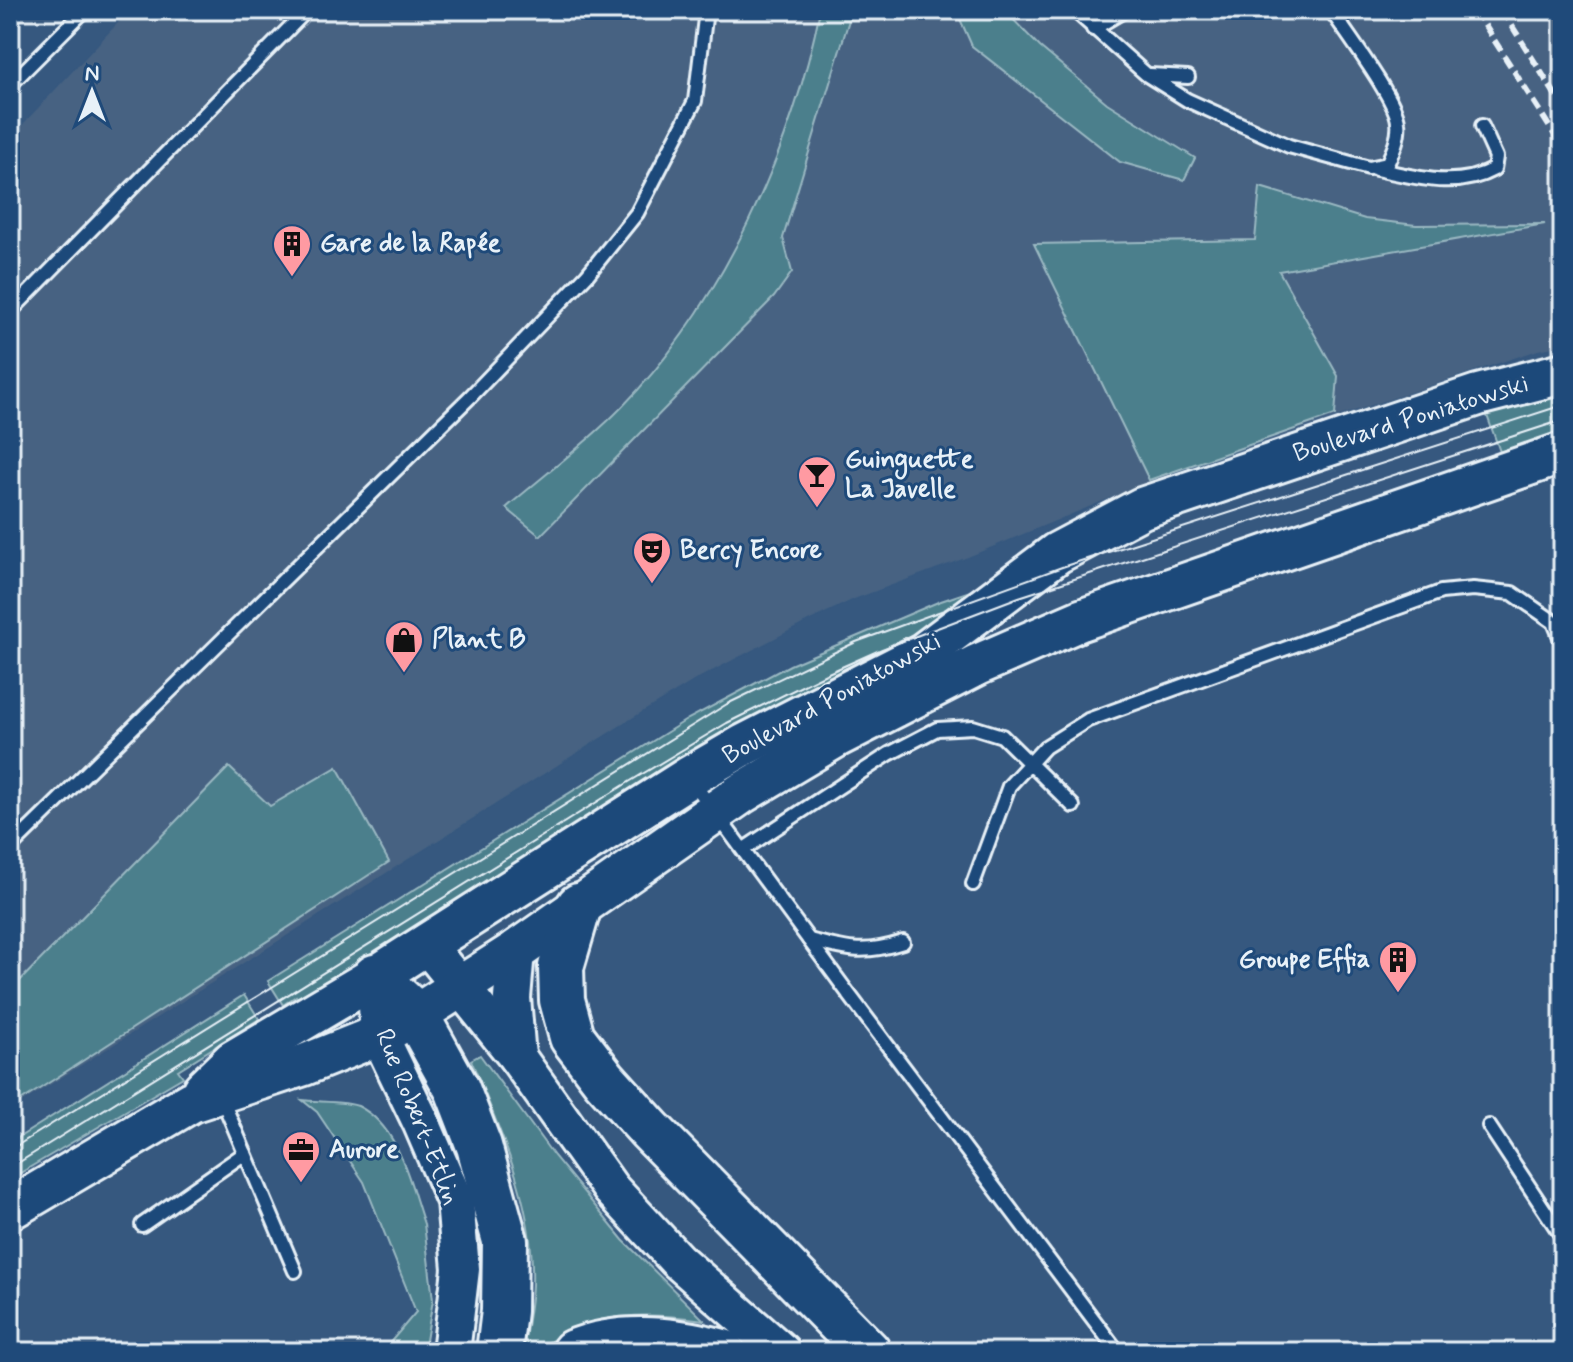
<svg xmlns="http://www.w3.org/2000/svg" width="1573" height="1362" viewBox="0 0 1573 1362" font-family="Mynerve,sans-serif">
<rect width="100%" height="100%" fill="#36587f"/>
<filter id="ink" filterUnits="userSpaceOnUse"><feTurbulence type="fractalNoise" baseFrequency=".0125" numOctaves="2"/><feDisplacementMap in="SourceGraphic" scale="16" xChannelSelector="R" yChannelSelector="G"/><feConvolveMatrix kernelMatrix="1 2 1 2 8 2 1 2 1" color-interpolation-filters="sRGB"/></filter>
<g filter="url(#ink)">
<!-- built -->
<polygon fill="#466282" points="130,10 1563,10 1563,345 1538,350 1183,468 968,557 854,599 810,620 700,677 637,715 10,1110 10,138"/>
<!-- green -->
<g fill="#4c7f8c" stroke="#9ab8c2" stroke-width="2">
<path d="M820 10H852L783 238 792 272 774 297 540 536 506 508C544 475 586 444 621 408 722 305 792 150 820 10Z"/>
<polygon points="956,10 1004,10 1040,47 1107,103 1195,158 1184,180 1120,162 972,46"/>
<polygon points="1260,187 1365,219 1416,225 1545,224 1279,271 1338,376 1335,415 1149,480 1034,244 1255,240"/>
<polygon points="1563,386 1563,443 1504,463 1484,407"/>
<polygon points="994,583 962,612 301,1004 296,996 283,1005 268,981 688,719 790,665 938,602"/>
<polygon points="229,767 270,806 337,767 389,862 10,1108 10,991"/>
<polygon points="244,995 259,1019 178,1070 183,1077 10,1179 10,1143"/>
<path d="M480 1055 554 1156 623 1240 704 1320C658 1314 612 1311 568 1331 552 1338 541 1352 523 1352 526 1330 531 1307 532 1285 535 1204 501 1133 471 1060Z"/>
<path d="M302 1100C316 1102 346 1101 358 1106 400 1127 410 1184 424 1224L433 1300 424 1352H382L416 1312 364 1182 317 1112Z"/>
</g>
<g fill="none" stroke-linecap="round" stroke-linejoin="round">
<defs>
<g id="lane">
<path d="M1074 10 1147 75 1187 100 1289 146 1369 168 1387 164C1393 151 1400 136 1398 122 1396 99 1346 33 1331 10"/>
<polyline points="1093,29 1125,10"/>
<polyline points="1150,75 1188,77"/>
<polyline points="10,85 85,10"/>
<path d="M1376 169C1416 177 1456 190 1494 169L1496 157 1482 126"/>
<polyline points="10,312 307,10"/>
<polyline points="692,781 848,993 1118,1352"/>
<polyline points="10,848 470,397 587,275 637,213 695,101 706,10"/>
<polyline points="744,849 889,754 937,729 973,727 1002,736 1073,806"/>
<polyline points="973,884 1009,786 1045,747 1088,720 1441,592 1473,589 1512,593 1554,622 1563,644"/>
<path d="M809 940C848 950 863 955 903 942"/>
<polyline points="222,1099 295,1271"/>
<polyline points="1489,1126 1563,1238"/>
<polyline points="142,1225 245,1153"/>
</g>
<g id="secondary">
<polyline points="426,944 517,1057 611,1189 677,1260 782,1352"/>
<polyline points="516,951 512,998 517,1057"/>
<polyline points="375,977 379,1035 421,1122 455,1201 461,1269 451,1352"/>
</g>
<g id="primary">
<polyline points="203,1090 233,1061 375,977 689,777 744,745 924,653 1057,553 1142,508 1478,395 1563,373"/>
<polyline points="10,1209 191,1102 304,1065 379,1035 416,1015 516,951 742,793 836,737 977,665 1081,620 1563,453"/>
</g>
<g id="highway">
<polyline points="579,906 561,967 562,1000 572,1037 604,1079 650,1130 868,1352"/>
<polyline points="375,977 416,1015 457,1089 479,1146 505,1241 504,1311 499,1352"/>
<path d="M574 1352C621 1333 675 1339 723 1352"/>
</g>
</defs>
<!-- lane casing -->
<use href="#lane" stroke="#e8f1f8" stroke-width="18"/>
<!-- secondary casing -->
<use href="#secondary" stroke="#e8f1f8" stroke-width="42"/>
<!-- primary casing -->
<use href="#primary" stroke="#e8f1f8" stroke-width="46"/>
<!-- highway casing -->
<use href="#highway" stroke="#e8f1f8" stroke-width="50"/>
<!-- lane -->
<use href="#lane" stroke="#1f4a7a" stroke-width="12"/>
<!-- secondary -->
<use href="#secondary" stroke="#1f4a7a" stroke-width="36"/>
<!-- primary -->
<use href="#primary" stroke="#1f4a7a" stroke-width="40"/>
<!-- highway -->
<use href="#highway" stroke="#1f4a7a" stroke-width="44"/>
<!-- tram -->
<g stroke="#e8f1f8" stroke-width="2">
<polyline points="10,1150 727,704 856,642 1062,567 1563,405"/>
<polyline points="10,1168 629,782 727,723 826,674 882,649 1019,597 1563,420"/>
</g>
<!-- rail -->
<g stroke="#e8f1f8" stroke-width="6" stroke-dasharray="12 6" stroke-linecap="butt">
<polyline points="1475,10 1563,148"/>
<polyline points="1502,10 1563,107"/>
</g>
</g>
</g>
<!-- icons -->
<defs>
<symbol id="building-pin" viewBox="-11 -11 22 30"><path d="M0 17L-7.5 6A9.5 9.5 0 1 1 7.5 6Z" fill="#ff9aa2" stroke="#1f4a7a"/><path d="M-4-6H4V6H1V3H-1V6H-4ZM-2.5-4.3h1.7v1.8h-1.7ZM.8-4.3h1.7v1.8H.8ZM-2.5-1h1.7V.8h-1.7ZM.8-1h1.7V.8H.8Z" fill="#111"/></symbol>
<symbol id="bar-pin" viewBox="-11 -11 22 30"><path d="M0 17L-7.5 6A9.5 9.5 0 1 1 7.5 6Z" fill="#ff9aa2" stroke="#1f4a7a"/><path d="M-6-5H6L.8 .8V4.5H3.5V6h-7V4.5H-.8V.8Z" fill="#111"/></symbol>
<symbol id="theatre-pin" viewBox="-11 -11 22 30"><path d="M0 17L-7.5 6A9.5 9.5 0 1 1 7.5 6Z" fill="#ff9aa2" stroke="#1f4a7a"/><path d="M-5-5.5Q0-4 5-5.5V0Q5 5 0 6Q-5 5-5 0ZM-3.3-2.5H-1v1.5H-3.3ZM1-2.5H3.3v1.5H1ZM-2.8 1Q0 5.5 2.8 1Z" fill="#111"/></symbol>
<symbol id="shop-pin" viewBox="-11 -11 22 30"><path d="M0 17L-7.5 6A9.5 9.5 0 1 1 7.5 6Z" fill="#ff9aa2" stroke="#1f4a7a"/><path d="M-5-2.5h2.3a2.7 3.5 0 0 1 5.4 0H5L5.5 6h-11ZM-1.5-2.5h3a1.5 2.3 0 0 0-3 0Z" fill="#111"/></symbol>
<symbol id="office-pin" viewBox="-11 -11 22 30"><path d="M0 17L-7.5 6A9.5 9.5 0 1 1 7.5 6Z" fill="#ff9aa2" stroke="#1f4a7a"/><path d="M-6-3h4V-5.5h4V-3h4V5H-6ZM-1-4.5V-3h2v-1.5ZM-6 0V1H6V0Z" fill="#111"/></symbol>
</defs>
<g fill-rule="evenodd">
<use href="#building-pin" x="270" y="222" width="44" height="60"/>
<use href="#bar-pin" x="795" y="453" width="44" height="60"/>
<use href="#theatre-pin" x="630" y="529" width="44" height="60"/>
<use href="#shop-pin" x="382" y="618" width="44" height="60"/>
<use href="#building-pin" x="1376" y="938" width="44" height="60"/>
<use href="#office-pin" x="279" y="1128" width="44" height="60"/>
</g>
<g text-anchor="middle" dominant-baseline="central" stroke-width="6" stroke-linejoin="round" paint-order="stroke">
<!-- poi labels -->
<g font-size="26" font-weight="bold" fill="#e8f1f8" stroke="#1f4a7a" text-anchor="start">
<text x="320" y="244">Gare de la Rapée</text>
<text x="845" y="460">Guinguette<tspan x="845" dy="30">La Javelle</tspan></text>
<text x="680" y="551">Bercy Encore</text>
<text x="432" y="640">Plant B</text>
<text x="1370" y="960" text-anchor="end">Groupe Effia</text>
<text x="329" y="1150">Aurore</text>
</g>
<!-- street labels -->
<g font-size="26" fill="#e8f1f8" stroke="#1f4a7a">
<text transform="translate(1411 419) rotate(-17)">Boulevard Poniatowski</text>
<text transform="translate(832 699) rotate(-29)">Boulevard Poniatowski</text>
<text transform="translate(417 1117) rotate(68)">Rue Robert-Etlin</text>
</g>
</g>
<!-- margin -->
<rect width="1573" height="1362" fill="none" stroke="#1f4a7a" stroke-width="40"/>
<rect x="20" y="20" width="1533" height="1322" fill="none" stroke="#e8f1f8" stroke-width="3" filter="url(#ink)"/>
<!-- north arrow -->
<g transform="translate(92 92)" stroke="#1f4a7a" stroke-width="6" paint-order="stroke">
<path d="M0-6L14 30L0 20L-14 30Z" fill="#e8f1f8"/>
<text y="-12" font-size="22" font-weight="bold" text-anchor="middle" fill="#e8f1f8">N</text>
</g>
</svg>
